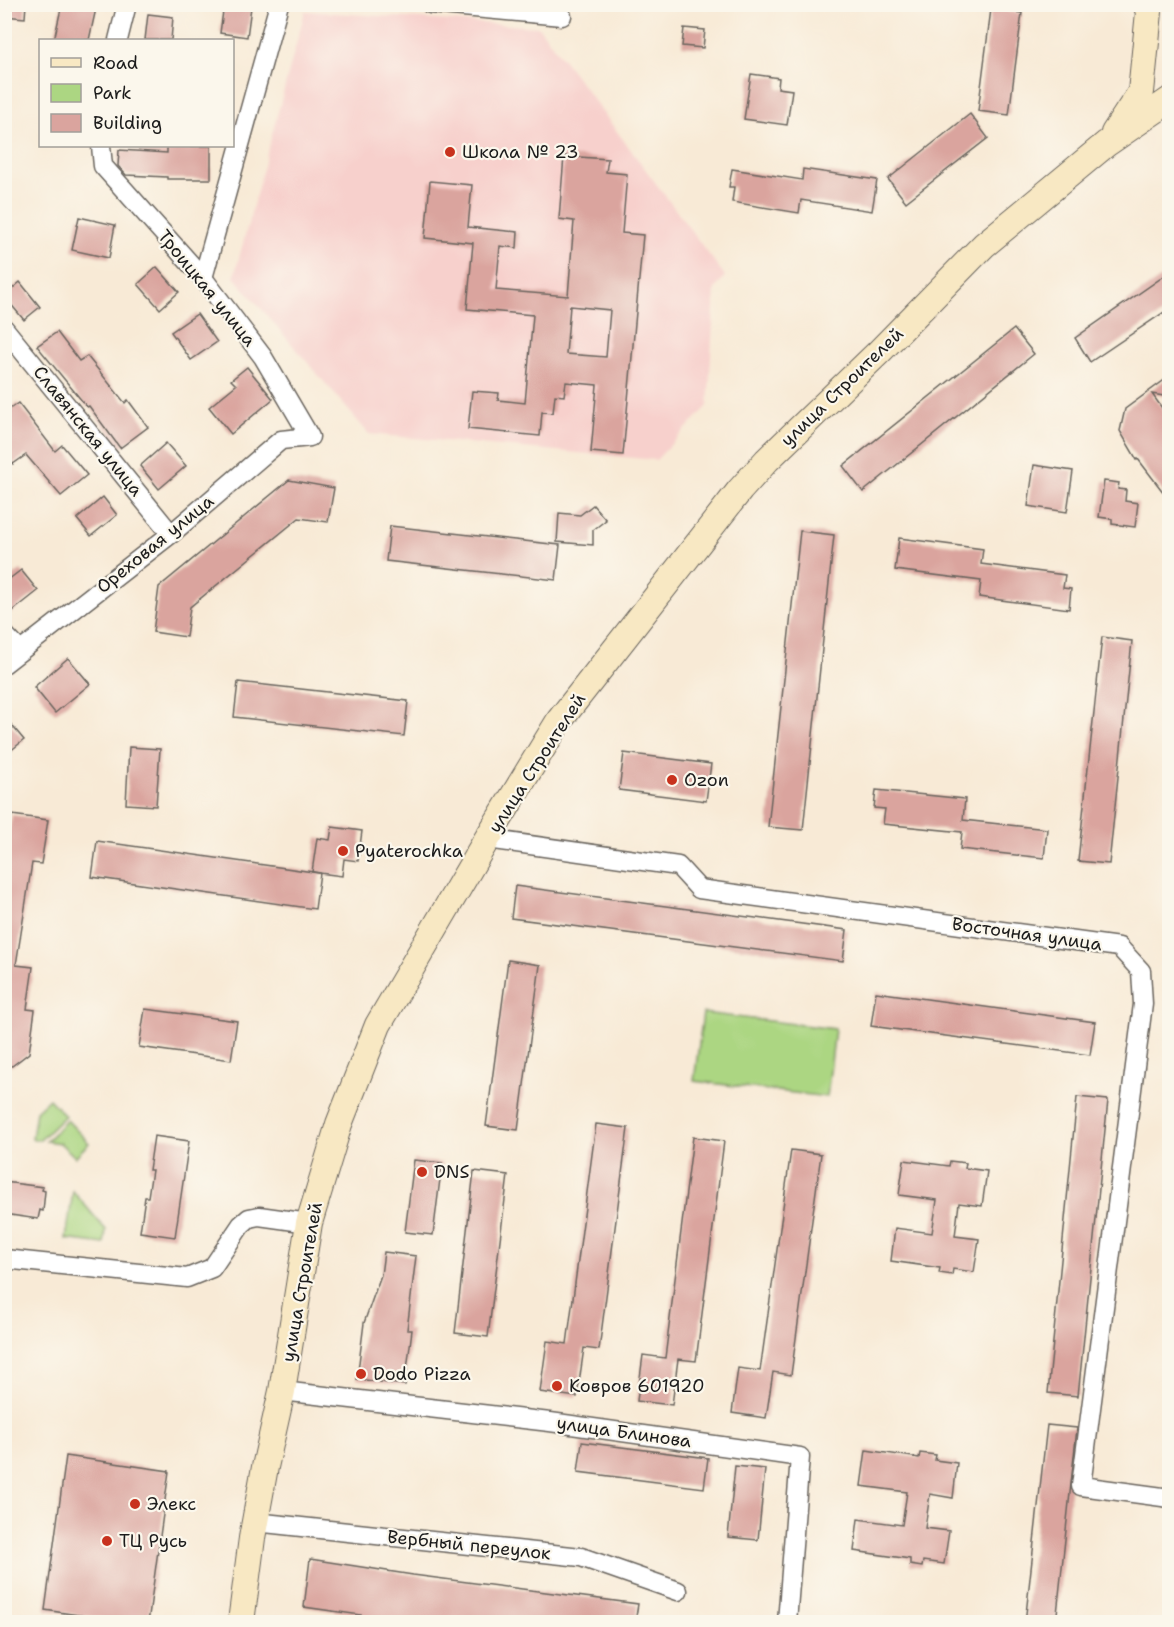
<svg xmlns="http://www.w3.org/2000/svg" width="1174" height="1627" viewBox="0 0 1174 1627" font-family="'Shantell Sans',sans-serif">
<rect width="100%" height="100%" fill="#fbf7ec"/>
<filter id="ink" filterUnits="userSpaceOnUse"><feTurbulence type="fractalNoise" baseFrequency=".0167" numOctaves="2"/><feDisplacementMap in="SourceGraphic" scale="12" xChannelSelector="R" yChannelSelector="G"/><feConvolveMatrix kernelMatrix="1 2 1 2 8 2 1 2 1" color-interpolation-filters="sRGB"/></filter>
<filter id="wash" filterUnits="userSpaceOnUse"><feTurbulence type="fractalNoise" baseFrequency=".008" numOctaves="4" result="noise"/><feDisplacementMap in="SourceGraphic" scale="24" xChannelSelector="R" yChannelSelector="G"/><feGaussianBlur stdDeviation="1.35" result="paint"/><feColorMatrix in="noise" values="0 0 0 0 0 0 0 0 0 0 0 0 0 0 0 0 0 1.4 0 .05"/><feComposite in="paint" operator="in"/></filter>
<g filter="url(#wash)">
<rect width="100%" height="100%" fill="#f8ead6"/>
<!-- built -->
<polygon fill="#f7d0cc" points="305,11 539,27 725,276 715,289 708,406 656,460 369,434 234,277"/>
<!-- green -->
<g fill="#acd682" stroke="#64794f" stroke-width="1.5">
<polygon points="703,1013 835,1029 827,1097 694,1081"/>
<polygon points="49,1099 65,1116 40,1140 32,1139 36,1111"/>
<polygon points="67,1120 89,1143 75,1157 60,1143 46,1141"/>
<polygon points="73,1191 106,1230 104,1244 66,1239"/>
</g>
<g id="blocks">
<!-- building -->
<g fill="#daa49e" fill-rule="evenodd">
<polygon points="4,4 26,4 25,18 4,16"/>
<polygon points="62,4 97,4 89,40 54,40"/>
<polygon points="224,4 251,7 247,37 220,33"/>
<polygon points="991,9 1022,13 1009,115 978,111"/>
<polygon points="148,14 173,17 171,40 145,40"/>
<polygon points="684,28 705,30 703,48 682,46"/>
<polygon points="751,74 779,78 778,88 792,90 787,125 744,119"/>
<polygon points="970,114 988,138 906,202 888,179"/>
<polygon points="167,146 211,146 211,179 167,179 167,177 126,175 118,166 119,150 167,153"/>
<path d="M564 156 608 159 606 172 627 174 622 233 643 235 623 455 591 452 597 385 566 382 564 396 555 395 553 413 542 412 540 436 468 429 472 391 499 393 498 400 525 403 533 315 467 309 473 243 425 238 430 181 472 185 468 227 518 232 517 248 500 246 496 290 568 296 574 221 559 219ZM570 306 610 310 606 357 566 354Z"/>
<polygon points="732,169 802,180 803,169 877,180 872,211 801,200 799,213 732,202 734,187 729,187"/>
<polygon points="79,217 115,225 109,258 72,250"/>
<polygon points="157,267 179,292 160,309 138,284"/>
<polygon points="1170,272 1170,308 1090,362 1075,338"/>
<polygon points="20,282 40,307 24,320 4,296"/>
<polygon points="197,314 217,342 191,360 171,332"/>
<polygon points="1014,329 1034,354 863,492 843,466"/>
<polygon points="57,332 79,361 87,356 125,403 128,400 148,427 120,448 89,406 87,407 37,346"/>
<polygon points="247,367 273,399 231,434 209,407 236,385 231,380"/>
<polygon points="1170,376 1170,397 1152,394 1170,419 1170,501 1138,459 1137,460 1120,431 1125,409"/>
<polygon points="18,403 55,451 62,445 87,475 61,496 26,455 13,464 4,453 4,413"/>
<polygon points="166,443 186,466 159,489 140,466"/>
<polygon points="1034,465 1073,471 1067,512 1028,506"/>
<polygon points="289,480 334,488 328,522 299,518 190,607 186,637 153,632 159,587"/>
<polygon points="1104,481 1119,483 1118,489 1126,490 1125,501 1138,503 1135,527 1112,524 1112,519 1099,517"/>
<polygon points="103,497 117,515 91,536 77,519"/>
<polygon points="593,505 606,520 593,530 593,545 557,542 559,513 580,515"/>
<polygon points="390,526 560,545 556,580 386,561"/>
<polygon points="800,531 834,535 803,830 768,827"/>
<polygon points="899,538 983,549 981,564 1065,575 1063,588 1071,589 1069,609 979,597 981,581 895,570"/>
<polygon points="21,570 38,591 4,618 4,583"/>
<polygon points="1102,637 1132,641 1109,864 1078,861"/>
<polygon points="68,658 90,684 55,713 34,687"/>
<polygon points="238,682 408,701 404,736 234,717"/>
<polygon points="4,716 24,740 4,756"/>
<polygon points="129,747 160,749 156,806 126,804"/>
<polygon points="624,753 711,764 706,801 619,790"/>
<polygon points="876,790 965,799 963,820 1047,829 1044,858 960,849 962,832 883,824 885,809 874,808"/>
<polygon points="12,815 48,820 41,864 32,863 16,965 33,967 27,1009 35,1010 29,1053 12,1066 4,1065 4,862 6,849 4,849 4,829 9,830"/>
<polygon points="332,827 362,831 358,861 344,859 342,876 312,872 317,838 330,840"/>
<polygon points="97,841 320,873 315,909 92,877"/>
<polygon points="515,886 847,930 843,961 511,918"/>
<polygon points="508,960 540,965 518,1130 486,1126"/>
<polygon points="876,992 1095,1022 1090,1055 871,1026"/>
<polygon points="145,1009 237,1021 231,1060 139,1047"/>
<polygon points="1077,1097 1108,1100 1078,1396 1048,1393"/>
<polygon points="596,1124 628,1128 599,1350 584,1348 577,1397 540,1392 547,1341 567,1344"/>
<polygon points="154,1136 189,1141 175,1237 140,1232 145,1197 148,1197 152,1170 149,1170"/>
<polygon points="693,1137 724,1141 696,1361 678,1359 672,1405 637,1401 643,1355 665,1358"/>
<polygon points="791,1150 821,1154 791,1375 773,1372 766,1418 732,1413 738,1368 760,1371"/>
<polygon points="414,1160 442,1163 433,1235 405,1232"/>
<polygon points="904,1160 949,1166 950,1161 966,1163 965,1168 987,1171 982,1206 959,1203 955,1236 979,1239 974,1272 953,1269 952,1275 939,1273 940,1268 891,1261 895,1228 932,1233 937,1200 899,1195"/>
<polygon points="474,1171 508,1175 488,1337 455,1333"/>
<polygon points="4,1182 43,1187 42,1190 45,1191 43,1211 40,1210 38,1219 4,1214"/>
<polygon points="384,1252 416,1256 407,1330 412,1330 405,1385 357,1379 364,1323 381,1275"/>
<polygon points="1047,1425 1077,1428 1056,1623 1025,1623"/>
<polygon points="582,1442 708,1458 704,1488 578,1472"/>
<polygon points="866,1450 919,1458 920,1453 936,1455 935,1460 957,1463 953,1498 930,1494 925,1528 949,1531 944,1564 923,1561 922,1567 910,1565 910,1559 854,1551 858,1519 902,1525 907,1492 861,1486"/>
<polygon points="66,1456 169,1471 148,1623 132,1623 45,1610"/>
<polygon points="735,1466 765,1469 758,1540 728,1537"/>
<polygon points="310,1559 413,1575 638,1604 635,1623 402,1623 360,1617 361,1615 304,1607"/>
</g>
</g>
</g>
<g filter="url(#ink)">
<use href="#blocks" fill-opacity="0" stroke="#69645d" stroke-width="1.5"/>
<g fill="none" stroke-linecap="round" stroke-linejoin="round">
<defs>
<g id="minor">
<polyline points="430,4 562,16"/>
<polyline points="118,40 127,4"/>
<polyline points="203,278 279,4"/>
<polyline points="4,328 171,534"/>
<polyline points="4,634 20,651"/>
<polyline points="4,664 171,534 281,440 310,437 263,357 203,278 103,166 101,146"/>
<polyline points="487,839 678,866 699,889 1119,947 1141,971 1143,1004 1081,1486 1170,1498"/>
<polyline points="4,1259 187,1278 212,1268 241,1225 249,1218 259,1216 309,1223"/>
<polyline points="282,1391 550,1422 800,1457 787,1622"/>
<polyline points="255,1522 581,1557 678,1591"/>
</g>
<g id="secondary">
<polyline points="1114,133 1141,92 1149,12 1146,4"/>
<polyline points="241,1622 252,1538 265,1467 282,1391 309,1223 339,1124 378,1025 487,839 559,721 740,490 767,460 879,352 984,245 1106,144 1170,100"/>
</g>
</defs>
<!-- minor casing -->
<use href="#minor" stroke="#69645d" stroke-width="21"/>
<!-- secondary casing -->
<use href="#secondary" stroke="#69645d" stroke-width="28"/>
<!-- minor -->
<use href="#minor" stroke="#fff" stroke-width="18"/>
<!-- secondary -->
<use href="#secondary" stroke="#f8e8c3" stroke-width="26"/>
</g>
</g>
<!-- markers -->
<g fill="#c8321e" stroke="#fbf7ec" stroke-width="2">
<circle cx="450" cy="152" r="6"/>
<circle cx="672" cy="780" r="6"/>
<circle cx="343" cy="851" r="6"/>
<circle cx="422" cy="1172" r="6"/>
<circle cx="361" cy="1374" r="6"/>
<circle cx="557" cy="1386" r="6"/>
<circle cx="135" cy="1504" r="6"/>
<circle cx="107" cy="1541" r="6"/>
</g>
<g text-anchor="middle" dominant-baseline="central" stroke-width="4.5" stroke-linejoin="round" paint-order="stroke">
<!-- poi labels -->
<g font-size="18" fill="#1c1c1c" stroke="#fbf7ec" text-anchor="start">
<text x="462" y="152">Школа № 23</text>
<text x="684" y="780">Ozon</text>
<text x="355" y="851">Pyaterochka</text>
<text x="434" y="1172">DNS</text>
<text x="373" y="1374">Dodo Pizza</text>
<text x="569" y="1386">Ковров 601920</text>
<text x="147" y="1504">Элекс</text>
<text x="119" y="1541">ТЦ Русь</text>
</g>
<!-- street labels -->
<g font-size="18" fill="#1c1c1c" stroke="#fbf7ec">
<text transform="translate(207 288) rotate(51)">Троицкая улица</text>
<text transform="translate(842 387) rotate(-44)">улица Строителей</text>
<text transform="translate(88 431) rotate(51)">Славянская улица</text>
<text transform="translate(155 544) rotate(-39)">Ореховая улица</text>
<text transform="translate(537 763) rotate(-57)">улица Строителей</text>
<text transform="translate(1027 934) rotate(8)">Восточная улица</text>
<text transform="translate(302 1282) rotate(-80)">улица Строителей</text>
<text transform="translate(624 1432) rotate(8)">улица Блинова</text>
<text transform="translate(469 1545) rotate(6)">Вербный переулок</text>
</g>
</g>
<!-- margin -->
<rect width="1174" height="1627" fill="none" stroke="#fbf7ec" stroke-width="24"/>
<!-- legend -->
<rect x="39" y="39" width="195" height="108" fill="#fbf7ec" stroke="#a29f99" stroke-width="1.5"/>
<rect x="51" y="58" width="30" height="9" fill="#f8e8c3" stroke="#a29f99" stroke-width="1.5"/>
<text x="93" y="69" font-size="18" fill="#1c1c1c">Road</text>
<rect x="51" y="84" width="30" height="18" fill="#acd682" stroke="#a29f99" stroke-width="1.5"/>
<text x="93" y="99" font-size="18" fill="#1c1c1c">Park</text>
<rect x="51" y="114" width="30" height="18" fill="#daa49e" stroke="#a29f99" stroke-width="1.5"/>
<text x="93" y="129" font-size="18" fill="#1c1c1c">Building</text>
</svg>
